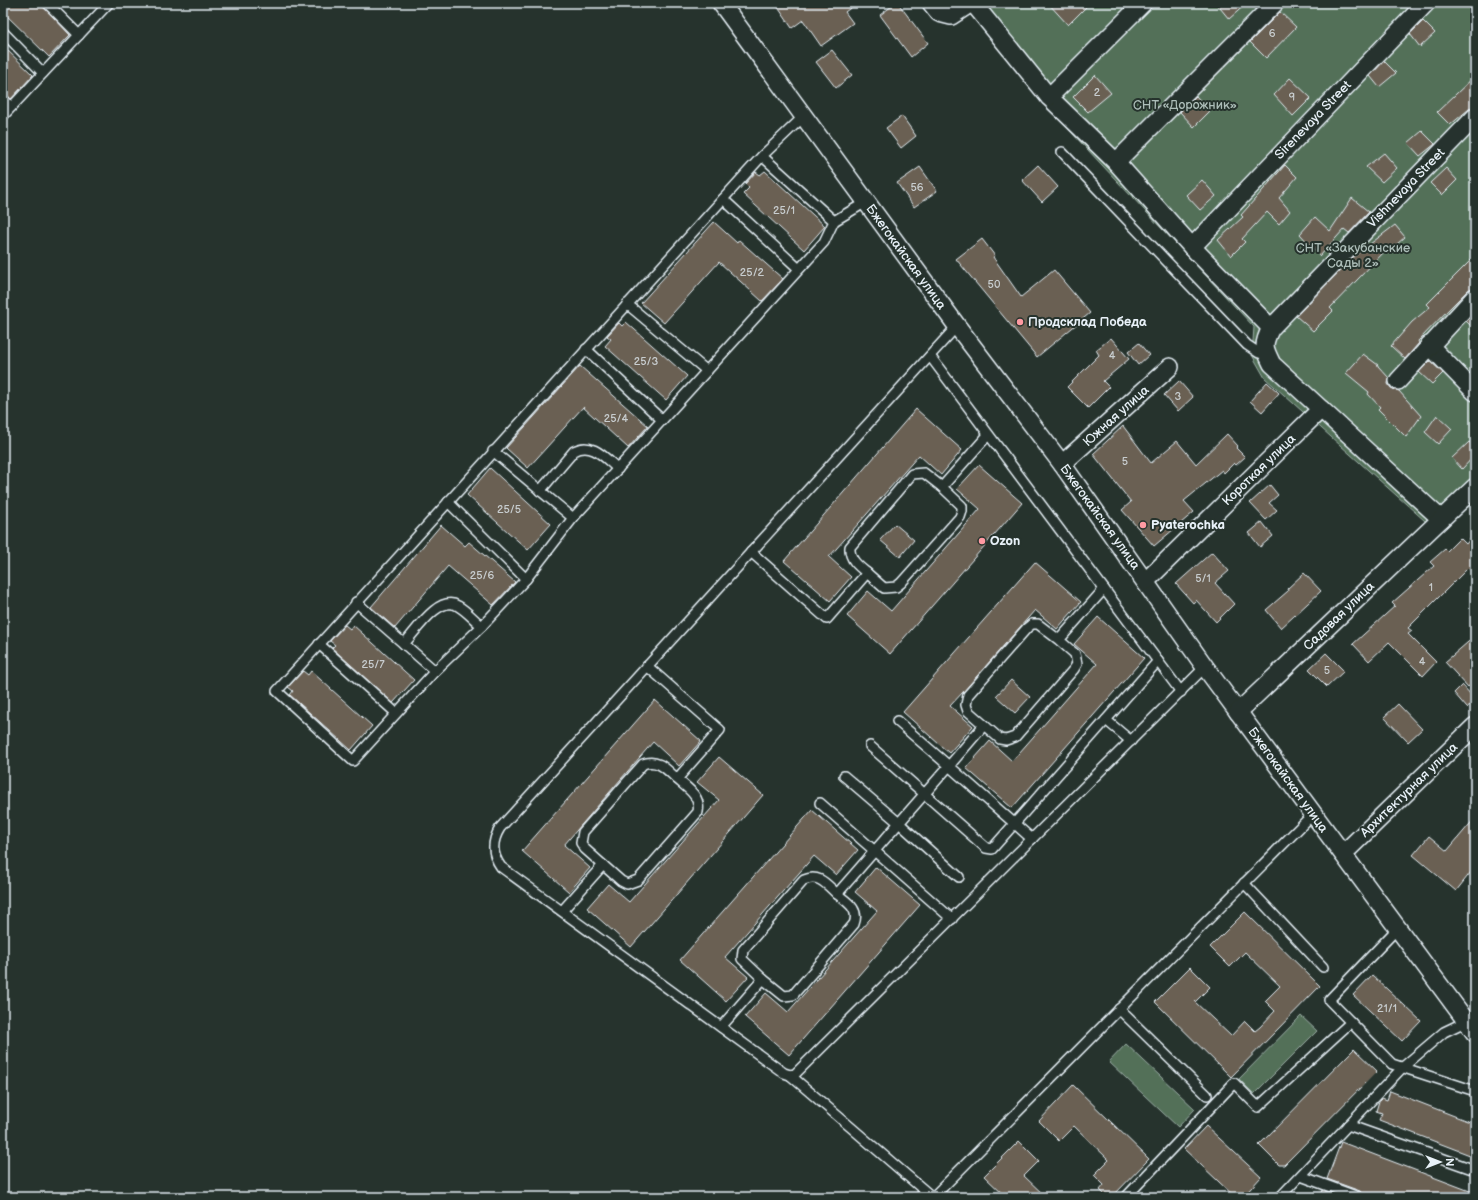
<svg xmlns="http://www.w3.org/2000/svg" width="1478" height="1200" viewBox="0 0 1478 1200" font-family="'Balsamiq Sans',sans-serif">
<rect width="100%" height="100%" fill="#26332d"/>
<filter id="ink" filterUnits="userSpaceOnUse"><feTurbulence type="fractalNoise" baseFrequency=".025" numOctaves="2"/><feDisplacementMap in="SourceGraphic" scale="8" xChannelSelector="R" yChannelSelector="G"/><feConvolveMatrix kernelMatrix="1 2 1 2 8 2 1 2 1" color-interpolation-filters="sRGB"/></filter>
<g filter="url(#ink)">
<!-- green -->
<g fill="#526f58" stroke="#9db0a8">
<polygon points="961,3 1475,3 1475,505 1473,504 1434,529 1265,378 1252,355 1254,327 1041,100"/>
<polygon points="1301,1016 1317,1031 1254,1094 1239,1079"/>
<polygon points="1126,1044 1195,1109 1178,1127 1109,1062"/>
</g>
<!-- building -->
<g fill="#6a6153" stroke="#e8f1f8">
<polygon points="3,3 40,3 70,35 49,57 3,12"/>
<polygon points="775,3 857,3 845,12 853,23 821,46 803,20 792,28"/>
<polygon points="896,3 898,3 928,43 911,57 880,15"/>
<polygon points="1048,3 1090,3 1068,25"/>
<polygon points="1216,3 1247,3 1229,19"/>
<polygon points="1280,12 1296,27 1266,58 1250,42"/>
<polygon points="1423,21 1435,33 1420,47 1410,34"/>
<polygon points="3,46 33,75 11,99 3,92"/>
<polygon points="832,50 852,75 836,88 816,62"/>
<polygon points="1384,61 1396,73 1379,87 1370,76"/>
<polygon points="1095,75 1111,93 1088,112 1073,97"/>
<polygon points="1475,76 1475,104 1450,125 1437,112"/>
<polygon points="1290,78 1311,98 1293,116 1274,95"/>
<polygon points="1196,96 1210,111 1194,127 1180,112"/>
<polygon points="902,116 916,136 901,148 886,128"/>
<polygon points="1422,131 1435,144 1420,156 1408,143"/>
<polygon points="1384,153 1397,168 1382,182 1366,167"/>
<polygon points="1038,165 1058,187 1042,202 1022,180"/>
<polygon points="1285,165 1297,177 1279,198 1290,211 1279,224 1267,212 1242,239 1245,242 1231,256 1218,240 1243,217 1241,215"/>
<polygon points="920,167 937,191 914,207 897,183"/>
<polygon points="1446,168 1457,180 1442,195 1430,183"/>
<polygon points="765,171 825,226 804,250 743,194 749,188 745,184 756,172 760,175"/>
<polygon points="1202,180 1216,196 1200,210 1186,195"/>
<polygon points="1352,198 1369,212 1349,233 1344,229 1320,256 1300,234 1315,217 1330,231"/>
<polygon points="714,222 737,243 739,240 783,279 762,301 719,262 664,323 641,303"/>
<polygon points="1395,225 1405,237 1388,252 1386,250 1330,308 1333,311 1313,331 1296,316 1353,257"/>
<polygon points="982,239 995,256 993,257 1021,297 1054,270 1090,313 1037,357 956,259"/>
<polygon points="1475,256 1475,287 1468,290 1451,307 1418,341 1419,343 1405,359 1391,346 1412,322 1430,307 1427,304"/>
<polygon points="1475,312 1475,330 1466,321"/>
<polygon points="626,322 687,376 666,400 605,346 611,339 607,336 619,323 622,326"/>
<polygon points="1111,338 1129,359 1103,381 1109,387 1088,408 1067,387 1099,355 1096,350"/>
<polygon points="1139,343 1149,355 1138,365 1128,352"/>
<polygon points="1363,354 1378,365 1378,366 1389,378 1388,384 1391,388 1399,391 1421,416 1406,437 1378,409 1380,407 1368,394 1369,392 1346,373"/>
<polygon points="1430,361 1443,373 1432,384 1419,372"/>
<polygon points="580,366 648,426 628,448 583,407 528,468 506,448"/>
<polygon points="1179,381 1193,397 1178,411 1164,395"/>
<polygon points="1267,382 1279,393 1262,412 1250,401"/>
<polygon points="916,409 962,450 941,475 919,455 829,557 851,577 830,601 784,561"/>
<polygon points="1437,415 1452,429 1438,444 1425,432"/>
<polygon points="1123,426 1151,463 1177,441 1196,464 1227,434 1238,446 1236,448 1245,457 1236,465 1234,463 1224,473 1222,470 1184,501 1194,512 1154,546 1122,510 1131,502 1093,454"/>
<polygon points="1469,442 1475,446 1475,455 1462,469 1452,458"/>
<polygon points="979,465 1022,503 890,654 847,616 868,591 891,611 980,509 957,489"/>
<polygon points="490,468 551,524 528,550 467,495"/>
<polygon points="1270,485 1278,495 1269,503 1277,510 1266,520 1250,503"/>
<polygon points="1262,522 1273,536 1260,547 1249,533"/>
<polygon points="895,524 914,540 900,557 880,540"/>
<polygon points="441,525 465,546 469,542 515,582 493,605 448,566 395,628 371,607"/>
<polygon points="1475,533 1475,575 1468,568 1408,628 1412,631 1408,634 1436,662 1423,676 1389,642 1369,661 1353,644 1395,606 1392,603 1434,566 1430,562 1445,549 1447,551 1460,538 1466,544"/>
<polygon points="1212,552 1229,571 1215,583 1234,604 1216,622 1196,600 1193,603 1176,584"/>
<polygon points="1035,562 1081,602 1057,629 1035,610 964,691 950,706 973,726 949,753 903,712"/>
<polygon points="1304,573 1321,591 1281,628 1266,610 1288,591 1287,589"/>
<polygon points="1098,617 1144,658 1012,808 966,768 990,741 1012,761 1055,712 1097,664 1074,644"/>
<polygon points="345,625 350,629 353,625 414,680 393,703 332,648 335,645 330,641"/>
<polygon points="1475,636 1475,681 1468,687 1445,662"/>
<polygon points="1326,653 1344,671 1327,687 1309,669"/>
<polygon points="303,671 308,675 311,671 372,726 351,750 290,695 293,691 288,687"/>
<polygon points="1011,680 1030,697 1015,713 996,696"/>
<polygon points="1462,685 1475,699 1467,708 1454,693"/>
<polygon points="655,700 701,741 679,766 653,742 564,845 590,868 569,892 522,851"/>
<polygon points="1398,704 1422,729 1408,742 1384,717"/>
<polygon points="719,757 763,795 631,947 587,908 608,884 629,902 719,800 697,782"/>
<polygon points="812,810 858,850 836,875 814,856 725,957 748,977 726,1001 680,960"/>
<polygon points="1475,818 1475,867 1456,891 1413,855 1429,836 1447,851"/>
<polygon points="876,867 920,905 789,1055 745,1017 766,993 788,1012 877,911 855,892"/>
<polygon points="1245,912 1320,986 1231,1077 1155,1002 1190,967 1210,987 1195,1002 1231,1036 1245,1021 1255,1031 1260,1027 1275,1011 1265,1001 1280,986 1245,952 1230,967 1210,947"/>
<polygon points="1372,975 1421,1021 1402,1041 1353,995"/>
<polygon points="1354,1049 1377,1071 1284,1165 1279,1165 1259,1145"/>
<polygon points="1073,1085 1149,1159 1112,1197 1107,1197 1100,1190 1104,1185 1094,1175 1109,1160 1074,1126 1059,1141 1039,1121"/>
<polygon points="1390,1091 1475,1124 1475,1157 1379,1120 1382,1113 1376,1111 1379,1101 1382,1098 1387,1100"/>
<polygon points="1206,1126 1261,1177 1243,1197 1235,1197 1184,1149"/>
<polygon points="1019,1141 1039,1161 1024,1176 1046,1197 1006,1197 984,1176"/>
<polygon points="1341,1142 1475,1193 1475,1197 1364,1197 1360,1191 1327,1179"/>
<polygon points="1323,1190 1341,1197 1320,1197"/>
</g>
<g fill="none" stroke-linecap="round" stroke-linejoin="round">
<defs>
<g id="service">
<polyline points="47,3 79,35"/>
<polyline points="3,32 43,73"/>
<polyline points="3,99 11,107"/>
<polyline points="3,116 109,3"/>
<polyline points="1062,152 1247,345 1259,353 1267,355"/>
<polyline points="762,156 834,221 824,242 573,518 526,579 482,626 435,671 353,761 277,691 762,156 803,117"/>
<polyline points="723,199 799,269"/>
<polyline points="834,221 866,202"/>
<polyline points="627,304 707,371"/>
<path d="M957 326 500 828C492 841 491 853 501 867L784 1073 790 1075 795 1074 1205 667"/>
<polyline points="586,349 662,420"/>
<polyline points="930,356 1181,692"/>
<polyline points="493,451 573,518"/>
<path d="M540 491 574 451C592 441 605 458 618 469"/>
<polyline points="448,502 526,579"/>
<polyline points="751,552 827,619 867,573 884,588 896,587 901,583 960,517 962,511 962,506 942,487 988,435"/>
<path d="M867 573C858 566 849 559 850 547L912 474 924 473 942 487"/>
<polyline points="356,602 435,671"/>
<polyline points="1059,640 1038,624 1032,624 1027,628 968,695 966,705 968,711 1000,739 1006,740 1015,737 1074,669 1077,664 1075,654 1059,640 1104,589"/>
<polyline points="319,644 396,713"/>
<path d="M404 644C416 631 439 594 458 606 467 611 474 620 482 626"/>
<polyline points="1106,720 1131,741"/>
<polyline points="897,721 949,766 899,823 959,877"/>
<polyline points="984,725 949,766 1032,839"/>
<polyline points="870,746 986,848 992,849 1158,661"/>
<polyline points="820,803 952,919"/>
<path d="M603 865 585 849 581 843 583 832 643 764C658 758 667 770 677 779"/>
<polyline points="1244,883 1323,967"/>
<path d="M562 911 603 865 621 881 627 884 638 880 698 812C701 796 688 789 677 779L720 730 647 666"/>
<polyline points="1397,929 1329,1000 1392,1064 1475,1091"/>
<path d="M763 979 742 959 743 950 804 880C819 873 827 885 837 894"/>
<polyline points="1119,1009 1207,1095"/>
<path d="M721 1027 763 979 784 996 793 995 854 924C860 909 847 902 837 894L899 823 844 776"/>
<polyline points="790,1075 932,1197"/>
<polyline points="1348,1125 1475,1170"/>
<polyline points="1301,1176 1358,1197"/>
<polyline points="933,1197 1313,814"/>
<polyline points="1126,1197 1234,1083 1258,1107 1351,1022"/>
<polyline points="1280,1197 1403,1067 1444,1032 1467,1021"/>
</g>
<g id="minor">
<polyline points="721,3 957,326 1062,464 1205,667 1475,1033"/>
<polyline points="931,3 939,13 951,16 971,3"/>
<polyline points="973,3 1049,97 1116,162 1192,247 1271,328"/>
<polyline points="1049,97 1143,3"/>
<polyline points="1116,162 1275,3"/>
<polyline points="1192,247 1426,3"/>
<polyline points="1429,345 1475,392"/>
<polyline points="1398,381 1475,297"/>
<polyline points="1062,464 1170,367"/>
<path d="M1441 519 1272 364C1264 348 1262 345 1271 328L1475 117"/>
<polyline points="1146,581 1321,409"/>
<polyline points="1238,712 1475,487"/>
<polyline points="1343,854 1475,726"/>
</g>
</defs>
<!-- service casing -->
<use href="#service" stroke="#e8f1f8" stroke-width="12"/>
<!-- minor casing -->
<use href="#minor" stroke="#e8f1f8" stroke-width="20"/>
<!-- service -->
<use href="#service" stroke="#26332d" stroke-width="9"/>
<!-- minor -->
<use href="#minor" stroke="#26332d" stroke-width="17"/>
</g>
</g>
<!-- markers -->
<g fill="#ff9aa2" stroke="#26332d" stroke-width="1.5">
<circle cx="1020" cy="322" r="4"/>
<circle cx="1143" cy="525" r="4"/>
<circle cx="982" cy="541" r="4"/>
</g>
<g text-anchor="middle" dominant-baseline="central" stroke-width="4" stroke-linejoin="round" paint-order="stroke">
<!-- number labels -->
<g font-size="11" fill="#c8cdcf">
<text x="1272" y="33">6</text>
<text x="1097" y="92">2</text>
<text x="1292" y="97">9</text>
<text x="917" y="187">56</text>
<text x="784" y="210">25/1</text>
<text x="752" y="272">25/2</text>
<text x="994" y="284">50</text>
<text x="1112" y="355">4</text>
<text x="646" y="361">25/3</text>
<text x="1178" y="396">3</text>
<text x="616" y="418">25/4</text>
<text x="1125" y="461">5</text>
<text x="509" y="509">25/5</text>
<text x="482" y="575">25/6</text>
<text x="1203" y="578">5/1</text>
<text x="1431" y="587">1</text>
<text x="1422" y="661">4</text>
<text x="373" y="664">25/7</text>
<text x="1327" y="670">5</text>
<text x="1387" y="1008">21/1</text>
</g>
<!-- park labels -->
<g font-size="13" fill="#acbdb8" stroke="#26332d">
<text x="1185" y="105">СНТ «Дорожник»</text>
<text x="1353" y="248">СНТ «Закубанские<tspan x="1353" dy="15">Сады 2»</tspan></text>
</g>
<!-- street labels -->
<g font-size="13" fill="#e8f1f8" stroke="#26332d">
<text transform="translate(1313 120) rotate(-46)">Sirenevaya Street</text>
<text transform="translate(1406 188) rotate(-46)">Vishnevaya Street</text>
<text transform="translate(906 257) rotate(54)">Бжегокайская улица</text>
<text transform="translate(1116 416) rotate(-42)">Южная улица</text>
<text transform="translate(1259 470) rotate(-44)">Короткая улица</text>
<text transform="translate(1100 517) rotate(54)">Бжегокайская улица</text>
<text transform="translate(1339 616) rotate(-44)">Садовая улица</text>
<text transform="translate(1288 780) rotate(54)">Бжегокайская улица</text>
<text transform="translate(1409 790) rotate(-44)">Архитектурная улица</text>
</g>
<!-- poi labels -->
<g font-size="13" font-weight="bold" fill="#e8f1f8" stroke="#26332d" text-anchor="start">
<text x="1028" y="322">Продсклад Победа</text>
<text x="1151" y="525">Pyaterochka</text>
<text x="990" y="541">Ozon</text>
</g>
</g>
<!-- margin -->
<rect width="1478" height="1200" fill="none" stroke="#26332d" stroke-width="16"/>
<rect x="8" y="8" width="1462" height="1184" fill="none" stroke="#e8f1f8" stroke-width="1.5" filter="url(#ink)"/>
<!-- north arrow -->
<g transform="translate(1440 1162) rotate(90)" stroke="#26332d" stroke-width="3" paint-order="stroke">
<path d="M0-3L7 15L0 10L-7 15Z" fill="#e8f1f8"/>
<text y="-6" font-size="11" font-weight="bold" text-anchor="middle" fill="#e8f1f8">N</text>
</g>
</svg>
